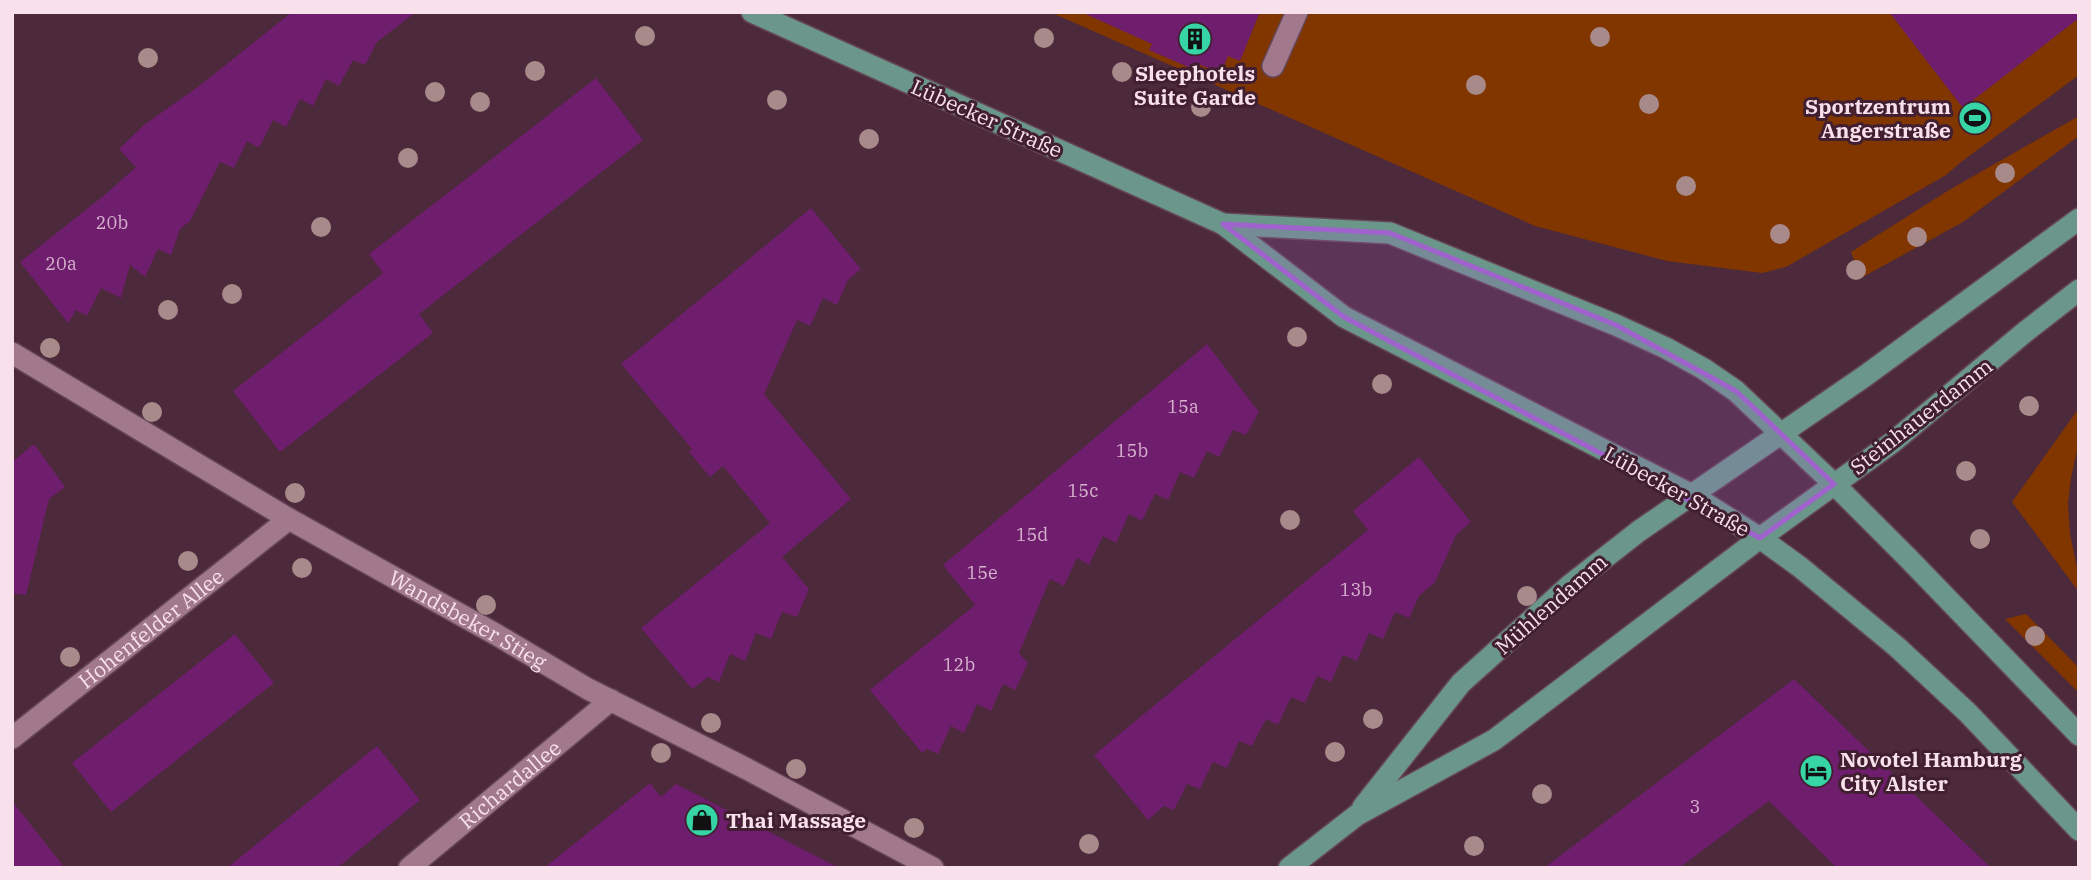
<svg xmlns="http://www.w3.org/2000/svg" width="2091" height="880" viewBox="0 0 2091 880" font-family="'IBM Plex Serif',serif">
<rect width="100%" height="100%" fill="#4c293b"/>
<!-- green -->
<g fill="#813600">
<polygon points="1050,12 2079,12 2079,75 1961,162 1946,175 1786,267 1762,273 1667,261 1535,226"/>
<polygon points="2079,116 2079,136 1963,222 1861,278 1851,252 1949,190"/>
<polygon points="2079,408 2079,441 2071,478 2068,504 2070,534 2079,578 2079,592 2012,502"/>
<polygon points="2026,614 2079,668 2079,693 2005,619"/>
</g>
<!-- building -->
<g fill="#6e1e6d">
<polygon points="292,12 416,12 377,42 365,65 353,60 339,86 326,79 313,106 300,99 286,127 273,120 259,148 247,141 234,168 220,162 190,221 180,229 171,255 158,249 145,277 130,265 121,298 101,288 87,316 76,310 68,323 20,262 107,193 136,167 119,149 144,125 199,86"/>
<polygon points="1081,12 1260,12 1240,61 1228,56 1221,73 1198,64 1195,70 1149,50 1152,44"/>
<polygon points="1889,12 2079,12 2079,18 1963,108"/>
<polygon points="596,78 643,140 419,314 433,333 280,452 233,391 383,273 369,254"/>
<polygon points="811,208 861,269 848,280 837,305 823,298 810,326 797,320 764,394 851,499 782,557 809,589 797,617 782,612 771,639 756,633 745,661 730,654 719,682 708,677 692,689 641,628 770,523 723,466 710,477 689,452 692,449 621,364"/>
<polygon points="1207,344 1259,412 1246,435 1233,430 1219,457 1207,451 1194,478 1180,472 1168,500 1155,494 1142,521 1129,514 1116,543 1103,536 1089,565 1077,558 1064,586 1050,579 1019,653 1028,663 1015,690 1003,684 991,711 977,704 964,733 951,726 938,754 927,749 922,753 870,690 975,605 943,565"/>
<polygon points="34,444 65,487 49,499 26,595 12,593 12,462"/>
<polygon points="1419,457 1471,522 1456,535 1435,582 1419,596 1409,618 1395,612 1383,639 1369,633 1357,661 1343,655 1331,682 1317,676 1305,703 1291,697 1278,725 1266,719 1252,746 1239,741 1227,768 1213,762 1200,789 1187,784 1174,810 1164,806 1148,820 1094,755 1368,530 1353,511"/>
<polygon points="235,634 274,683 111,812 72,763"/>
<polygon points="1794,679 1991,868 1837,868 1769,801 1679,868 1544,868"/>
<polygon points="377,746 420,800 386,828 337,868 227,868"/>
<polygon points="650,783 661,797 676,784 839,868 544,868"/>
<polygon points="12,801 65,868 12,868"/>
</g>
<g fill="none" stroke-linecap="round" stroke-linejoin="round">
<defs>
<g id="minor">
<polyline points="1273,66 1297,12"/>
<path id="s1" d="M12 353 289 519 497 635 588 689 747 769 933 868"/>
<path id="s2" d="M12 738 289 519"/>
<path id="s3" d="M409 868 611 700"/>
</g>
<g id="major">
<polyline points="752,12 1223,224 1344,317 1692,495 1760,538 1800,567 1897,647 1968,713 2079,830"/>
<polyline points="1223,224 1390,233 1616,325 1666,348 1704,369 1736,391 1834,484 1908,558 2079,735"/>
<polyline points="1363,807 1461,683 1570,585 1639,531 1865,376 2079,219"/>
<polyline points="1289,868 1357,815 1494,740 1760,538 1893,442 2025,332 2079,290"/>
</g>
</defs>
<!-- minor casing -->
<use href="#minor" stroke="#654656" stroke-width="24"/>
<!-- major casing -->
<use href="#major" stroke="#654656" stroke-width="24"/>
<!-- minor -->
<use href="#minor" stroke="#a1788c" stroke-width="21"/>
<!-- major -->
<use href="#major" stroke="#6b968a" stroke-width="21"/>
</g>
<!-- trees -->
<g fill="#a88a8a">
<circle cx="645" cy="36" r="10"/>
<circle cx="1600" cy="37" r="10"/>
<circle cx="1044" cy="38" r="10"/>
<circle cx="148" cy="58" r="10"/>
<circle cx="535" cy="71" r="10"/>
<circle cx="1122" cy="72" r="10"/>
<circle cx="1476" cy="85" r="10"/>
<circle cx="435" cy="92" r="10"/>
<circle cx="777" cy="100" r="10"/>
<circle cx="480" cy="102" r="10"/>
<circle cx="1649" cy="104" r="10"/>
<circle cx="1201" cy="107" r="10"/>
<circle cx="869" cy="139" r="10"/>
<circle cx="408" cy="158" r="10"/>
<circle cx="2005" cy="173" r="10"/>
<circle cx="1686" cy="186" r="10"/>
<circle cx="321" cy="227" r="10"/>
<circle cx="1780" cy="234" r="10"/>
<circle cx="1917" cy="237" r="10"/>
<circle cx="1856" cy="270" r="10"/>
<circle cx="232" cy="294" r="10"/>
<circle cx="168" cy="310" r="10"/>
<circle cx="1297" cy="337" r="10"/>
<circle cx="50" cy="348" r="10"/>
<circle cx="1382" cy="384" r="10"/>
<circle cx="2029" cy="406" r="10"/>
<circle cx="152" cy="412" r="10"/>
<circle cx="1966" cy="471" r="10"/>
<circle cx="295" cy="493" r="10"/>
<circle cx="1290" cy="520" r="10"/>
<circle cx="1980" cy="539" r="10"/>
<circle cx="188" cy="561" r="10"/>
<circle cx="302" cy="568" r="10"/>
<circle cx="1527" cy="596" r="10"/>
<circle cx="486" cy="605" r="10"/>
<circle cx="2035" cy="636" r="10"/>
<circle cx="70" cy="657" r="10"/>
<circle cx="1373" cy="719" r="10"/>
<circle cx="711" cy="723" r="10"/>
<circle cx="1335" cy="752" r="10"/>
<circle cx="661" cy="753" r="10"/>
<circle cx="796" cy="769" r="10"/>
<circle cx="1542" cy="794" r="10"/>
<circle cx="914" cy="828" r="10"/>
<circle cx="1089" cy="844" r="10"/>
<circle cx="1474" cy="846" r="10"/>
</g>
<!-- marked area -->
<path fill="#a062cc" fill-opacity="0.2" stroke="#a062cc" stroke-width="5" stroke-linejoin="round" d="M1223 224 1390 233 1616 325 1736 391 1834 484 1760 538 1344 317Z"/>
<!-- icons -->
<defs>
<symbol id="building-disc" viewBox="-11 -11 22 22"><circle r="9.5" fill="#37d4a6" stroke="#411f31"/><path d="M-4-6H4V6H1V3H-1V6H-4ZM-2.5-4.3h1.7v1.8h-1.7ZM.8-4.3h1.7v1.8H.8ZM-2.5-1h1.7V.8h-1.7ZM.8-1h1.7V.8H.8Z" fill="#111"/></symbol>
<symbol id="stadium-disc" viewBox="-11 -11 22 22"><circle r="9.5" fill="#37d4a6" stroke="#411f31"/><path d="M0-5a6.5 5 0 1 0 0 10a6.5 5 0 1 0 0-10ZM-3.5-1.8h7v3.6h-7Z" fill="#111"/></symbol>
<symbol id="hotel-disc" viewBox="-11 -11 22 22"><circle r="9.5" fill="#37d4a6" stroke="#411f31"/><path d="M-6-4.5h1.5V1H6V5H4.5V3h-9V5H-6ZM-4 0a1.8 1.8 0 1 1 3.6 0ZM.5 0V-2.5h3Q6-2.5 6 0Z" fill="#111"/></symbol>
<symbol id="shop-disc" viewBox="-11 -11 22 22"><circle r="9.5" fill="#37d4a6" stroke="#411f31"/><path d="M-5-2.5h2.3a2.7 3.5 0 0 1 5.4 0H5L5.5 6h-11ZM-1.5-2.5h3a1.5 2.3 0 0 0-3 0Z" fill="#111"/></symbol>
</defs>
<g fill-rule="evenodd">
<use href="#building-disc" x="1176" y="20" width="38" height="38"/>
<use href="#stadium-disc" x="1956" y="99" width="38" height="38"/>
<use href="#hotel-disc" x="1797" y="752" width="38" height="38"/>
<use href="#shop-disc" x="683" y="801" width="38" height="38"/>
</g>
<g text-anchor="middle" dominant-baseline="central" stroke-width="6" stroke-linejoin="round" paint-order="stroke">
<!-- number labels -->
<g font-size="18" fill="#d6b0cc">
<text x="112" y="222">20b</text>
<text x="61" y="263">20a</text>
<text x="1183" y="406">15a</text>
<text x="1132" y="450">15b</text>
<text x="1083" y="490">15c</text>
<text x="1032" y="534">15d</text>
<text x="982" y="572">15e</text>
<text x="1356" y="589">13b</text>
<text x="959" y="664">12b</text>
<text x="1695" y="806">3</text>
</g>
<!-- poi labels -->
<g font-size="21" font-weight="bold" fill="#f8e1eb" stroke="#411f31" text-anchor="start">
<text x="1195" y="73" text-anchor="middle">Sleephotels<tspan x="1195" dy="24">Suite Garde</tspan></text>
<text x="1951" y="106" text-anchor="end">Sportzentrum<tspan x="1951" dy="24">Angerstraße</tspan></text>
<text x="1840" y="759">Novotel Hamburg<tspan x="1840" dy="24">City Alster</tspan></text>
<text x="726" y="820">Thai Massage</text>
</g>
<!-- street labels -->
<g font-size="21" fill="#f8e1eb" stroke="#411f31">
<text transform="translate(987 118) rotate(24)">Lübecker Straße</text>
<text transform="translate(1921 416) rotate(-38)">Steinhauerdamm</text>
<text transform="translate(1677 491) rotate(29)">Lübecker Straße</text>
<text transform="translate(1551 604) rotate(-41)">Mühlendamm</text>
<text stroke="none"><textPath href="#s1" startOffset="528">Wandsbeker Stieg</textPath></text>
<text stroke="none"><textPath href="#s2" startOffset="177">Hohenfelder Allee</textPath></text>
<text stroke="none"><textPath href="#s3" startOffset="131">Richardallee</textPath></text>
</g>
</g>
<!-- border -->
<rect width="2091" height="880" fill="none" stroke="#f8e1eb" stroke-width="28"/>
</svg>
